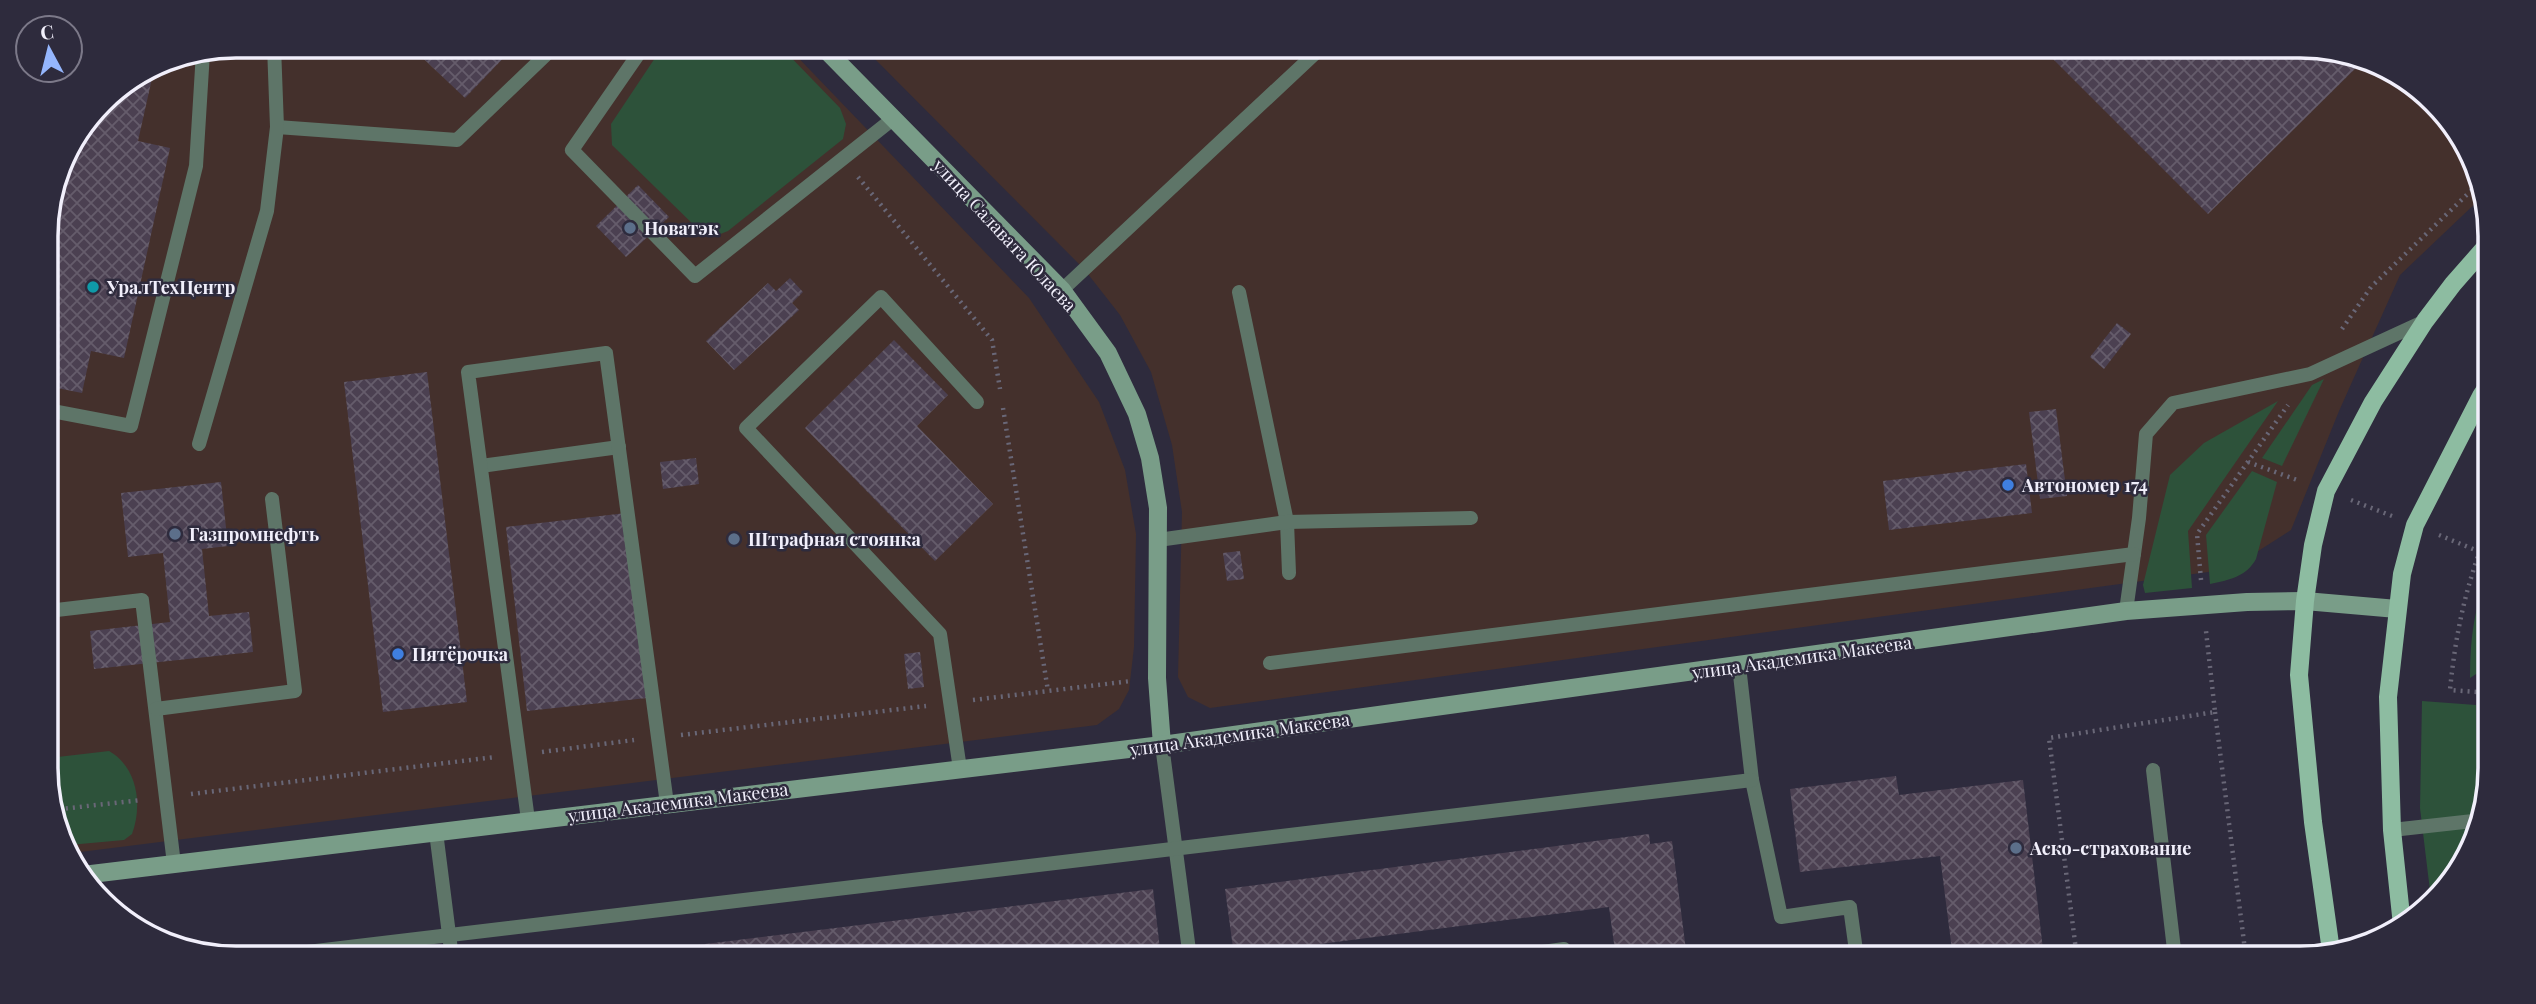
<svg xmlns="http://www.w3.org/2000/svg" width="2536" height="1004" viewBox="0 0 2536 1004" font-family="'Playfair Display',serif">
<defs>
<pattern id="building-cross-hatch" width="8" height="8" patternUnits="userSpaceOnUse" patternTransform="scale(1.75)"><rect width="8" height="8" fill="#4b4051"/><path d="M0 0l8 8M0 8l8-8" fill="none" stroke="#655c6b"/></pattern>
</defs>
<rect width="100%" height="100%" fill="#2e2b3d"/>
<!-- commercial -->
<g fill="#44302c">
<polygon points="235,46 787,46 1029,298 1099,402 1125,470 1136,534 1134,647 1129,690 1119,709 1097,725 72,853 49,805 46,223 65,151 110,93 163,60"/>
<polygon points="862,46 2301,46 2362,56 2444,111 2483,196 2400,275 2339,411 2291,530 2230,569 1210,708 1188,697 1178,677 1182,512 1172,445 1151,372 1120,315 1084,269"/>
</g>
<!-- green -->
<g fill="#2d523a">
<polygon points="663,46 780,46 840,108 846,124 843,139 728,231 713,237 701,232 612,145 611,124"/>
<polygon points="2324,379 2282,466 2262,458 2312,385"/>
<polygon points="2278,401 2188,531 2192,588 2145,593 2143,585 2170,475 2204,443"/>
<path d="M2252 471 2277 482 2256 559C2246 577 2229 580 2210 584L2206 535Z"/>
<path d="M2489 566 2490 665 2470 678C2470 633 2475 609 2489 566Z"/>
<polygon points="2422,701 2476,705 2477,776 2482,820 2480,830 2431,899 2420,808"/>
<path d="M109 751C137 767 143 804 132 834L124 840 69 845 49 805V758Z"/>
</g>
<!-- building -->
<g fill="url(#building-cross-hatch)">
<polygon points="410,46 515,46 465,98"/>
<polygon points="2040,46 2301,46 2362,56 2366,58 2208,214"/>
<polygon points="155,65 138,141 170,148 124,358 91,351 82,393 47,386 46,223 65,151 110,93"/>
<polygon points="638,185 669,217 626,257 596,226"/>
<polygon points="790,278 803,292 792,303 799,310 734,370 706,341 768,283 776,291"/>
<polygon points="2117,323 2131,334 2104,369 2090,357"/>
<polygon points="894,340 948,395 917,426 993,504 935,561 805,428"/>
<polygon points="427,372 467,702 383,712 344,382"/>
<polygon points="2056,409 2067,496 2040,499 2029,412"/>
<polygon points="696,458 699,484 663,489 660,462"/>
<polygon points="2026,464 2032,513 1889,530 1883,481"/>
<polygon points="221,482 228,546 202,549 209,616 249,612 253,652 94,669 90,631 170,622 163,553 128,557 121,493"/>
<polygon points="626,513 647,698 527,711 506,527"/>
<polygon points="1240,551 1244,579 1227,581 1223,553"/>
<polygon points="920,652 924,687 908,689 904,654"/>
<polygon points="1896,776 1899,795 2023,780 2044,958 1953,958 1940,856 1800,872 1790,789"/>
<polygon points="1649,834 1650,844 1672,841 1687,958 1616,958 1609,907 1234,955 1225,889"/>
<polygon points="1153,889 1161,958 1091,958 1090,954 1054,958 592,958"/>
</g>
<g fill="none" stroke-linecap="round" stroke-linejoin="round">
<!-- path -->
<g stroke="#696777" stroke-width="4.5" stroke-dasharray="2 5" stroke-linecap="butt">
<polyline points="858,177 992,340 1000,389"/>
<polyline points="2342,329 2371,287 2477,185"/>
<polyline points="1003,408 1048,691"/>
<polyline points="2248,462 2300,481"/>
<polyline points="2351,500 2392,516"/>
<path d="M2490 524C2467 581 2456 629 2450 690L2490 693"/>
<polyline points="2439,535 2490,556"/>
<polyline points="2201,580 2197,534 2288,405"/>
<polyline points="973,700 1131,681"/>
<polyline points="2215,712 2246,958"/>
<polyline points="681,735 926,706"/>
<polyline points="542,752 634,740"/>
<polyline points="191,794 495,757"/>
<polyline points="52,810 141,800"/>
<polyline points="2077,958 2049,738 2215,712 2206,631"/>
</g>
<!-- lane -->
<g stroke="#5e7568" stroke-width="14">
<polyline points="644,46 572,150 695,276 894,118"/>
<polyline points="277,127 457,140 555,46"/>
<polyline points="1062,290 1323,46"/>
<polyline points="1239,292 1287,522 1289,573"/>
<polyline points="47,410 131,426 196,166 203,52"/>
<polyline points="199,444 267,211 277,127 274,46"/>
<polyline points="481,466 619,447"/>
<polyline points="1158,540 1287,522 1471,518"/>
<polyline points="48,611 142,600 174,864"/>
<polyline points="2126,611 2139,518 2146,434 2173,403 2310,374 2425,321"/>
<polyline points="1270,663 2134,554"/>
<polyline points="1739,666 1752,780 1781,917 1850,907 1857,958"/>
<polyline points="156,709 295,691 272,499"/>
<polyline points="1162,745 1190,958"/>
<polyline points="960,769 940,634 746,428 881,297 977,402"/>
<polyline points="2153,770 2175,958"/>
<polyline points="528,820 468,372 606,353 667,804"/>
<polyline points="2392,830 2482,820"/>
<polyline points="436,832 452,958"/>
<polyline points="257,958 1752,780"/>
<polyline points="1498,958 1564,949 1566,958"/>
</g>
<!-- secondary -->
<g stroke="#799d88" stroke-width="18">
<polyline points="822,46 1062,290 1108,353 1137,414 1150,458 1158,508 1157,678 1162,745"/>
<polyline points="83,875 1162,745 2126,611 2247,602 2305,601 2397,609"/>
</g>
<!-- primary -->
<g stroke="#8dbca1" stroke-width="18">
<polyline points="2402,925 2392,830 2388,697 2402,574 2415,525 2481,396 2489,384"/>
<polyline points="2331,951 2313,822 2299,675 2305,601 2313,545 2326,491 2373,402 2425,321 2453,284 2489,243"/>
</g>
</g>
<!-- markers -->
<g fill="#5c6f8a" stroke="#2e2b3d" stroke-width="2.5">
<circle cx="630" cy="228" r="7"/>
<circle cx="175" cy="534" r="7"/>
<circle cx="734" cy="539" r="7"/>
<circle cx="2016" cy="848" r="7"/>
</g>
<circle fill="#0f9aa8" stroke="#2e2b3d" stroke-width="2.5" cx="93" cy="287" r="7"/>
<g fill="#3f7fe0" stroke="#2e2b3d" stroke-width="2.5">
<circle cx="2008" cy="485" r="7"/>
<circle cx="398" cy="654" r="7"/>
</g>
<g text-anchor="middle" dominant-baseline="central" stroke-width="5" stroke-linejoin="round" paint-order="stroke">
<!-- poi labels -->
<g font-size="18" font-weight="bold" fill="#f1effb" stroke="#2e2b3d" text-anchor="start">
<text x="644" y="228">Новатэк</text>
<text x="107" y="287">УралТехЦентр</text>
<text x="2022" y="485">Автономер 174</text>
<text x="189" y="534">Газпромнефть</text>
<text x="748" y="539">Штрафная стоянка</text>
<text x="412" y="654">Пятёрочка</text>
<text x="2030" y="848">Аско-страхование</text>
</g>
<!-- street labels -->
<g font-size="18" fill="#f1effb" stroke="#2e2b3d">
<text transform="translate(1005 235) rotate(47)">улица Салавата Юлаева</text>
<text transform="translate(1802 657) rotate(-8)">улица Академика Макеева</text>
<text transform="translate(1240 734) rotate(-8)">улица Академика Макеева</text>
<text transform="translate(678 802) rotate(-7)">улица Академика Макеева</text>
</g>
</g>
<!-- crop -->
<path d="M0 0H2536V1004H0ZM236 58H2300A178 178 0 0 1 2478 236V768A178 178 0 0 1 2300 946H236A178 178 0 0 1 58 768V236A178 178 0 0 1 236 58Z" fill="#2e2b3d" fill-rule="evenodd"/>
<path fill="none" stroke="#f1effb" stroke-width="3.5" d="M236 58H2300A178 178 0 0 1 2478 236V768A178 178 0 0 1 2300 946H236A178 178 0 0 1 58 768V236A178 178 0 0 1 236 58Z"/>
<!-- north arrow -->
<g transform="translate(49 49) rotate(353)"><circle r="33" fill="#2e2b3d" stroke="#7c7989" stroke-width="2"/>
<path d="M0-5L12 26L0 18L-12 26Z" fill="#95b6fd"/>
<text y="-10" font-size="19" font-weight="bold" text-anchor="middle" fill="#f1effb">С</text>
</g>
</svg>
